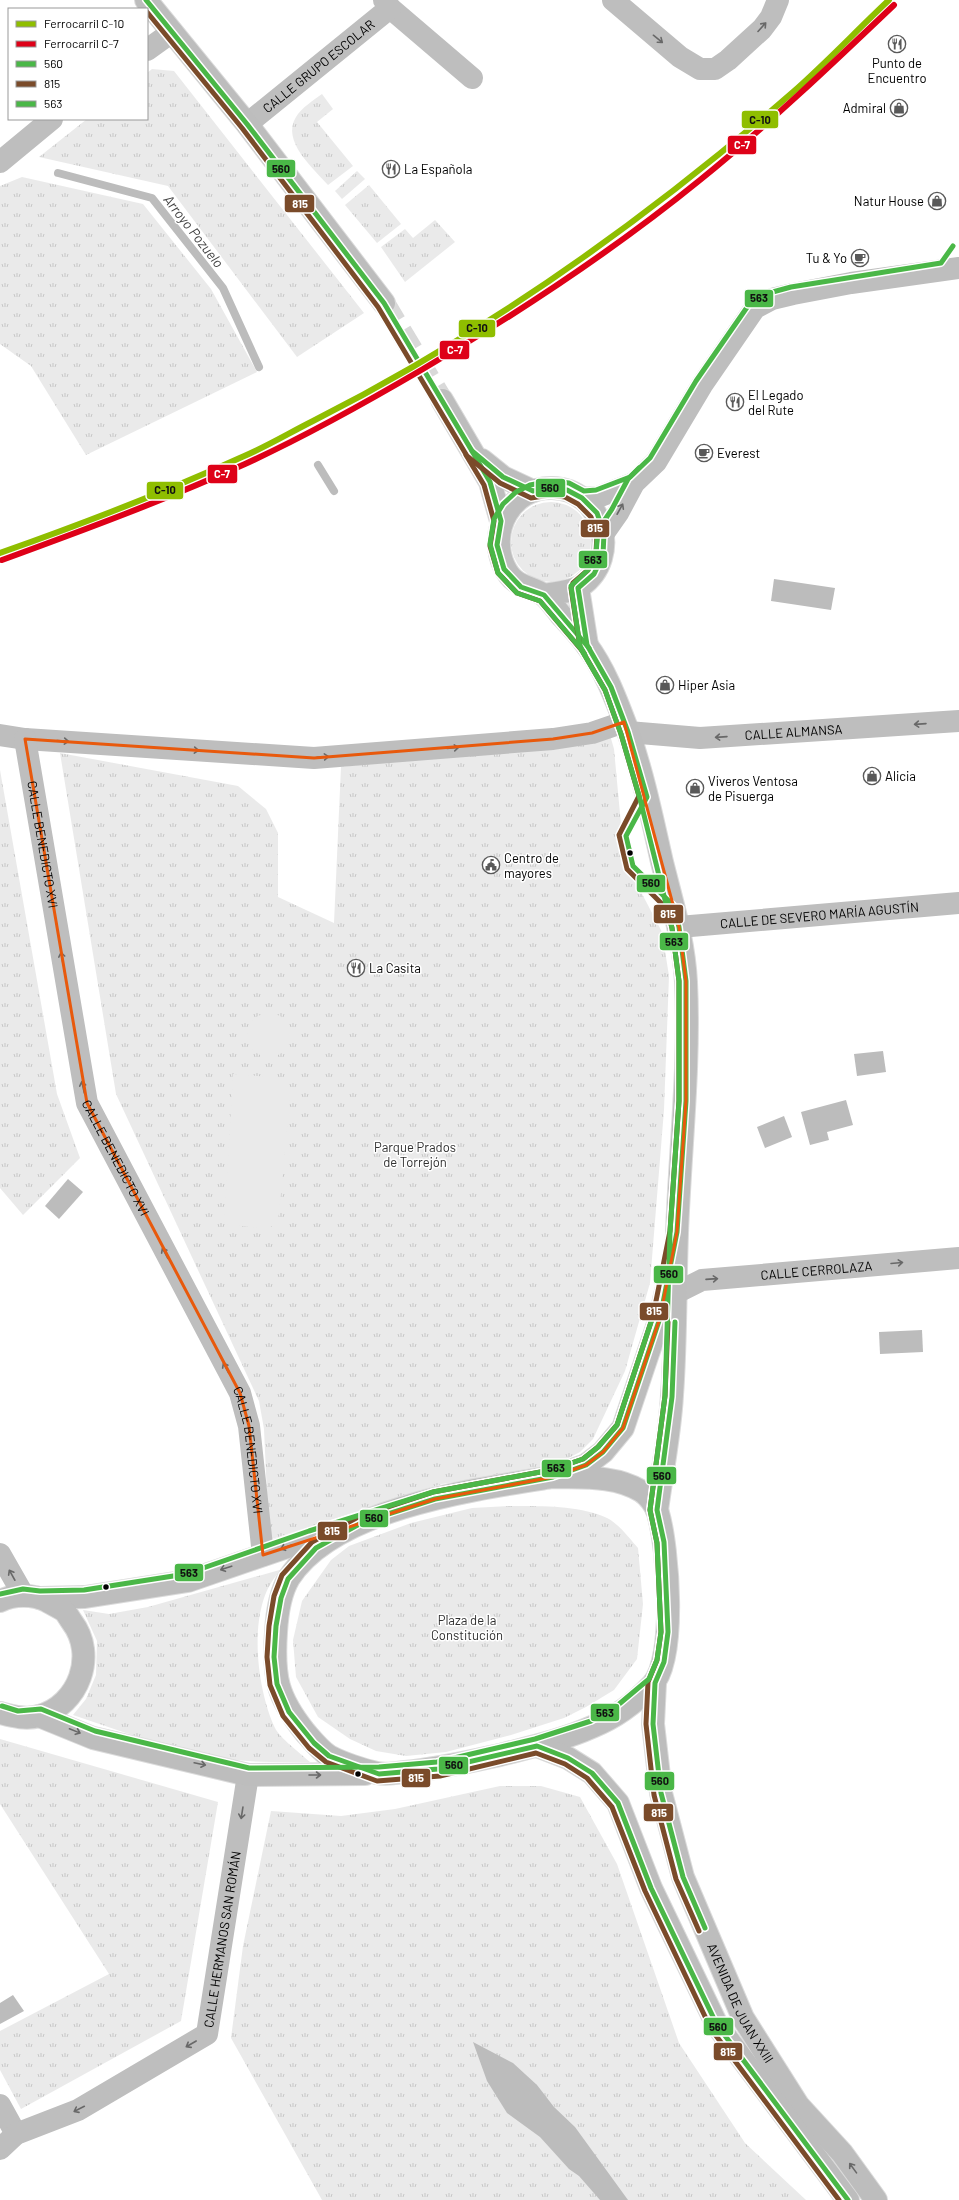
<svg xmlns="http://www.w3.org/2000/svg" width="959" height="2200" viewBox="0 0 959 2200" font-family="Barlow,sans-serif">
<defs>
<pattern id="grass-tufts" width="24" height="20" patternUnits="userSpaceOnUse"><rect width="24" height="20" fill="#eaeaea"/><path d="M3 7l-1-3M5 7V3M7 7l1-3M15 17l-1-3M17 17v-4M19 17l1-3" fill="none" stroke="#c7c7c7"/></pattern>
</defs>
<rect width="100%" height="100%" fill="#fff"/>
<!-- grass -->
<g fill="url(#grass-tufts)">
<polygon points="152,69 174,71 364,313 297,357 168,186 39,157 87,119 147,119 147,73"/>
<path d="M322 94 333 109 317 122 353 166 328 185C313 168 281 141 296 117 301 108 314 100 322 94Z"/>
<polygon points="357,171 365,179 342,199 335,191"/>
<polygon points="22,177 143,204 211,289 257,372 86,455 31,366 0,344 0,186"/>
<polygon points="369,185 401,224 377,243 345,205"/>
<polygon points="435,220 455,242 405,282 381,247 405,229 413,238"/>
<circle cx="551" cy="542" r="40"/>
<polygon points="610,735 614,749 622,835 629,869 662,932 669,976 664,1110 650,1283 625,1371 593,1439 580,1452 561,1462 537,1469 442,1484 269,1540 264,1429 259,1401 116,1094 60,753 238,786 266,809 278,833 278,897 334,923 341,767"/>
<polygon points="0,770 57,1094 80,1158 23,1215 0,1188"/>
<path d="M509 1506C538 1506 580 1505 607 1518 619 1524 630 1539 638 1548L643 1604 637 1659 614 1690 586 1707 564 1718 511 1735 446 1752 406 1756 376 1751 350 1739 318 1717 296 1677 293 1640 302 1601 331 1560 349 1546 411 1523 472 1508Z"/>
<path d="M283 1569C245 1600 256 1688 275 1728 280 1738 301 1754 310 1762 277 1762 242 1763 210 1756 163 1747 118 1730 73 1715L86 1699 96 1675 97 1641 83 1610 109 1614 148 1607Z"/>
<polygon points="0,1739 218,1802 181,2021 21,2109 0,2070 0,2031 109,1974 0,1804"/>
<polygon points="500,1786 541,1786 580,1797 617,1864 679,2043 745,2143 806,2200 322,2200 231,2038 243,1946 271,1811 341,1816 395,1809"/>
</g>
<!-- pitch -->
<g fill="#eaeaea">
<circle cx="269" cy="1035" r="22"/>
<polygon points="233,1074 283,1078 288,1082 291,1089 279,1214 277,1222 268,1229 224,1224"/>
</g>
<!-- water -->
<g fill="#bcbcbc">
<polygon points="774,579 835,588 831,610 771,601"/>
<polygon points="883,1051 886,1072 857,1076 854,1054"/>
<polygon points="846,1100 853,1125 827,1132 829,1140 810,1145 801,1112"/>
<polygon points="784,1116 792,1137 765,1148 757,1127"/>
<polygon points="68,1179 83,1192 59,1219 45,1206"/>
<polygon points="922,1330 923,1352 880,1354 879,1332"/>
<polygon points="13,1995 24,2011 0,2024 0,2003"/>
<polygon points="473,2042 513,2063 537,2085 554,2107 575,2127 628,2200 600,2200 579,2176 569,2169 540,2137 507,2113 487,2081"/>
</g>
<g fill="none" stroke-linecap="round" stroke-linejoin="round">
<!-- stream -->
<g stroke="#bcbcbc" stroke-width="8">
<polyline points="58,173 152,198 223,288 259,367"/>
<polyline points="318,465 334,491"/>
</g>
<!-- major-tunnel -->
<polyline stroke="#d9d9d9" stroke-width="22" stroke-dasharray="22 11" stroke-linecap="butt" points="384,303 442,400"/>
<defs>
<g id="major">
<polyline points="146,0 247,124 384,303"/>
<polyline points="442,400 490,482 501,521"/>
<polyline points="482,460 503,477 533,491"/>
<polyline points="578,588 587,645"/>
<path d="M544 595C555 593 572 592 581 586 622 557 603 489 552 488 511 487 488 531 504 566 514 588 529 585 544 595 550 600 556 609 561 615 569 624 579 634 586 644 605 669 617 702 628 731 643 774 652 818 662 862 672 902 684 941 686 982 690 1066 680 1150 677 1233 675 1287 676 1341 672 1395 670 1433 662 1472 657 1510"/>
<polyline points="561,1474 586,1465 603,1452 623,1428 660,1318 666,1291"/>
<path d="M553 1477C582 1478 615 1475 641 1491 648 1495 656 1506 658 1513 668 1547 677 1659 652 1685 636 1702 615 1718 592 1727 563 1740 531 1747 500 1755 468 1762 438 1769 405 1772 397 1773 386 1775 377 1773 363 1770 342 1763 329 1756 320 1750 312 1740 305 1732 277 1697 273 1677 276 1632 277 1615 280 1593 289 1578 334 1508 476 1489 553 1477Z"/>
<polyline points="40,1598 85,1597 188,1581 328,1533"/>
<path d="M0 1601C14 1594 33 1594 47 1601 52 1604 58 1607 63 1610 67 1613 69 1618 72 1622 97 1655 79 1705 39 1716 26 1720 12 1716 0 1713"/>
<path id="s7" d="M655 1683 653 1724 661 1793 683 1877 743 2018 798 2105 842 2153 876 2200"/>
<polyline points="39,1716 93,1738 248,1775 365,1774"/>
<polyline points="537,1746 568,1758 592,1773 618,1803 651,1888 717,2025 848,2200"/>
</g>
</defs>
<!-- major casing -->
<use href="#major" stroke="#dbdbdb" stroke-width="24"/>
<!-- minor -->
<g stroke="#bebebe" stroke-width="22">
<polyline points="384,0 390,8 472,78"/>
<polyline points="613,0 680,57 700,69 715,69 728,60 762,29 771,17 778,0"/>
<polyline points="147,50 172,32"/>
<path id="s1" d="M247 124 390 8"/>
<polyline points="0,162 52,119"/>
<polyline points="582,498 598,497 634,483"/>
<polyline points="604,533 618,513 634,483 656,462 702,385 755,308 772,299 793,294 851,283 959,268"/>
<path id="s2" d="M628 732 700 738 959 721"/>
<polyline points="0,735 25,739 314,758 553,739 592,733 624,722"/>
<path id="s3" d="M25 739 87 1103 240 1393 249 1426 263 1555"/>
<path id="s4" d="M679 927 959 903"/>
<path id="s5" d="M676 1293 702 1280 959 1258"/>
<polyline points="0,1554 24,1596"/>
<polyline points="0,2105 16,2134"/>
<path id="s6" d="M0 2149 16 2134 78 2110 207 2034 248 1775"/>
</g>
<!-- major -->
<use href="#major" stroke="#bdbdbd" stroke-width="22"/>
<defs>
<g id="bus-1">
<polyline points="146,0 247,124 384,303 472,451 503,477 533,491 550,488 567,490 582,498 597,513 604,533 603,555 594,574 578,588 587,645 611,687 628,732 647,797 626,836 633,866 673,905 679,927 686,981 686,1101 677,1232 660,1318 623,1428 603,1452 586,1465 553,1477 435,1499 363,1522 316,1548 288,1579 281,1598 276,1626 274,1657 277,1684 289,1712 314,1743 329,1756 379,1774 438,1769 537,1746 568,1758 592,1773 618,1803 651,1888 717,2025 848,2200"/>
<polyline points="472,451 490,482 501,521 497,545 504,569 521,587 544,595 589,648"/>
<polyline points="675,1322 672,1397 657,1510 664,1542 668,1632 664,1662 655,1683 653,1724 661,1793 683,1877 705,1928"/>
</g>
<g id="bus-2">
<polyline points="147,12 242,128 378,307 467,456 500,483 531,498 550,495 565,497 578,504 591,517 597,534 596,553 588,570 573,583 571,588 580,647 605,690 621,734 639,796 619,835 627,869 667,909 672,928 679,981 679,1101 670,1231 653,1316 617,1425 598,1447 583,1459 551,1470 433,1492 360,1516 312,1542 282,1575 274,1596 269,1626 267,1657 270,1685 283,1716 309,1748 326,1762 377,1781 440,1776 536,1753 565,1764 587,1778 612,1807 645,1891 711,2029 839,2200"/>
<polyline points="466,455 484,485 494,521 490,546 498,573 517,593 540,601 584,653"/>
<polyline points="668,1322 665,1396 650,1510 657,1543 661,1632 657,1660 648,1682 646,1724 654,1795 676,1879 699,1931"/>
</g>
<g id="bus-3">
<polyline points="585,655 580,646 571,586 588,570 596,553 598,530 612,509 628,479 639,468"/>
<polyline points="0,1594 23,1589 40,1591 84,1590 186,1574 309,1531 433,1492 551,1470 583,1459 598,1447 617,1425 653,1316"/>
<polyline points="2,1706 18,1711 41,1709 95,1731 249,1768 379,1767 437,1762 535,1739 591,1721 618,1705 649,1679 657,1660 661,1632 657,1543 650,1510 665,1396 670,1232 679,1101 679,981 672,928 640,799 621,734 605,690 581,649 540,601 517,593 498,573 490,544 494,519 503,504 516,492 530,485 551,481 569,483 584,491 596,490 630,477 650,458 696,381 750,303 769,293 791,287 941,263 953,246"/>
</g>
</defs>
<!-- bus-1 casing -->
<use href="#bus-1" stroke="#fff" stroke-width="8"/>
<!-- bus-2 casing -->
<use href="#bus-2" stroke="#fff" stroke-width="8"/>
<!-- bus-3 casing -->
<use href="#bus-3" stroke="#fff" stroke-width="8"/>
<!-- bus-1 -->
<use href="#bus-1" stroke="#4ab747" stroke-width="5"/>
<!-- bus-2 -->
<use href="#bus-2" stroke="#7a4b2a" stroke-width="5"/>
<!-- bus-3 -->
<use href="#bus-3" stroke="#4ab747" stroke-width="5"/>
<defs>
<path id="rail-1" d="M0 553C82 524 163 493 242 457 266 447 289 433 313 421 487 333 646 220 793 92 826 63 857 30 889 0"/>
<path id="rail-2" d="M2 560C84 530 165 500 245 464 306 436 365 403 423 369 520 312 614 250 700 180 768 125 831 65 894 5"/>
</defs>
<!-- rail-1 casing -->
<use href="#rail-1" stroke="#fff" stroke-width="9"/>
<!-- rail-2 casing -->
<use href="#rail-2" stroke="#fff" stroke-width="9"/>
<!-- rail-1 -->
<use href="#rail-1" stroke="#8fbe00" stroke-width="6"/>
<!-- rail-2 -->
<use href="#rail-2" stroke="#de0118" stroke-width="6"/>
</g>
<!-- one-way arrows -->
<defs><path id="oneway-shaft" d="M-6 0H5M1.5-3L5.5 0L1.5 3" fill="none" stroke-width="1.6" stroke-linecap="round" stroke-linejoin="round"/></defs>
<g stroke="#686868">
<use href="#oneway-shaft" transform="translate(762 27) rotate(-48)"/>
<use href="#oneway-shaft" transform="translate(658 39) rotate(39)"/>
<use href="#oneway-shaft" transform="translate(620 509) rotate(-61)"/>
<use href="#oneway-shaft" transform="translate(920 724) rotate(176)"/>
<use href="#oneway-shaft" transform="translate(721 737) rotate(176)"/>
<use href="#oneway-shaft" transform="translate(63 741) rotate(4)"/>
<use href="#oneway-shaft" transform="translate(453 748) rotate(-5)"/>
<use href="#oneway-shaft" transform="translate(193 750) rotate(4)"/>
<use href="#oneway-shaft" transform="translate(323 757) rotate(-4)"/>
<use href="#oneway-shaft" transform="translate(62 958) rotate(-100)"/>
<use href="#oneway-shaft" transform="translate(83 1087) rotate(-102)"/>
<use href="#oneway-shaft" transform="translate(165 1253) rotate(-118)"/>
<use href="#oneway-shaft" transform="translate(897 1263) rotate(-5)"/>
<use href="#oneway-shaft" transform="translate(712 1279) rotate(-4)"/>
<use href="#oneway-shaft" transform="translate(226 1368) rotate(-118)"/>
<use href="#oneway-shaft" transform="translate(286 1547) rotate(160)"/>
<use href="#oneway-shaft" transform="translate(226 1568) rotate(162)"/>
<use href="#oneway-shaft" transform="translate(12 1575) rotate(-119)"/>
<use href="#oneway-shaft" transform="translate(75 1731) rotate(22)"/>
<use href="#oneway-shaft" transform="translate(200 1764) rotate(12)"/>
<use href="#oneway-shaft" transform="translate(315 1775)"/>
<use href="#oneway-shaft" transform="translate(242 1813) rotate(99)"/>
<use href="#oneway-shaft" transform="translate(191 2044) rotate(150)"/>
<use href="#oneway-shaft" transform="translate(79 2109) rotate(153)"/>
<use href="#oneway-shaft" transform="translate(853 2168) rotate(-126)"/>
</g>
<!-- marked area -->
<path fill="none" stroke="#e8590c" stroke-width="3" stroke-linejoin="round" d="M624 722 679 927 686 981V1101L677 1232 660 1318 623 1428 603 1452 586 1465 553 1477 435 1499 263 1555 249 1426 240 1393 87 1103 25 739 314 758 553 739 592 733Z"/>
<!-- icons -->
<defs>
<symbol id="restaurant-ring" viewBox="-11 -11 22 22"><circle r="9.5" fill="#fff" stroke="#595959" stroke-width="1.5"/><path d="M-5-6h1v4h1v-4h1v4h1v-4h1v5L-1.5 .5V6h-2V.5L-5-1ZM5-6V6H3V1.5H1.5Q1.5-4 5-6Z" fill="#595959"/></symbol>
<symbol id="shop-ring" viewBox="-11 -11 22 22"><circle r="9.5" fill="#fff" stroke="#595959" stroke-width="1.5"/><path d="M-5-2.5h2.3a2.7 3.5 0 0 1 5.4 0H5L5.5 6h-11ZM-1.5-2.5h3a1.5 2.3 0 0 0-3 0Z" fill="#595959"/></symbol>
<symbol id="cafe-ring" viewBox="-11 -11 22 22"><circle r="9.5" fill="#fff" stroke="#595959" stroke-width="1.5"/><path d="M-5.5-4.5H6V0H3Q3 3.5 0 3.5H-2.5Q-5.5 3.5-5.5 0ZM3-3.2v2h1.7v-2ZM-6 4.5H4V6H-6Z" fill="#595959"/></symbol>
<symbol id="civic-ring" viewBox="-11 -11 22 22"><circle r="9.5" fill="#fff" stroke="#595959" stroke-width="1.5"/><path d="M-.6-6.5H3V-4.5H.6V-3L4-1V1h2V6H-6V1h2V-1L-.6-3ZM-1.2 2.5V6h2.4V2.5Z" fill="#595959"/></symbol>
</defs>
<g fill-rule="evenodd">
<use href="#restaurant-ring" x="887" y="34" width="20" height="20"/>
<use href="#shop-ring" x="889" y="98" width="20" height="20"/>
<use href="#restaurant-ring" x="381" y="159" width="20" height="20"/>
<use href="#shop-ring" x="927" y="191" width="20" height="20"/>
<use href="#cafe-ring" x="850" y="248" width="20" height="20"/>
<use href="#restaurant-ring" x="725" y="392" width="20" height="20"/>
<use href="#cafe-ring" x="694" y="443" width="20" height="20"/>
<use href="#shop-ring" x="655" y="675" width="20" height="20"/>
<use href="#shop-ring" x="862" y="766" width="20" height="20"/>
<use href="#shop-ring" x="685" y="778" width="20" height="20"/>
<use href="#civic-ring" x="481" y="855" width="20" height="20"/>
<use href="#restaurant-ring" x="346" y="958" width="20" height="20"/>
</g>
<!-- markers -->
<g fill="#000" stroke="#fff" stroke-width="1.5">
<circle cx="630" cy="853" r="3.5"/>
<circle cx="106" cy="1587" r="3.5"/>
<circle cx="358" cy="1774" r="3.5"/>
</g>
<g text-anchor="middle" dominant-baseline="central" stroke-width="3" stroke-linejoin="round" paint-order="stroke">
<!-- poi labels -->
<g font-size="13" fill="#000" stroke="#fff" text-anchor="start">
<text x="897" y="63" text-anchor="middle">Punto de<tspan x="897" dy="15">Encuentro</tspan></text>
<text x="886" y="108" text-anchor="end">Admiral</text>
<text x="404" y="169">La Española</text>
<text x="924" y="201" text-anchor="end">Natur House</text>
<text x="847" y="258" text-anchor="end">Tu &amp; Yo</text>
<text x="748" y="395">El Legado<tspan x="748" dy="15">del Rute</tspan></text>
<text x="717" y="453">Everest</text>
<text x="678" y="685">Hiper Asia</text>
<text x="885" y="776">Alicia</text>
<text x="708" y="781">Viveros Ventosa<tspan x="708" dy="15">de Pisuerga</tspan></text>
<text x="504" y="858">Centro de<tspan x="504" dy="15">mayores</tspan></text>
<text x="369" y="968">La Casita</text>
</g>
<!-- street labels -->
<g font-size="13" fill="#000" stroke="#fff">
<text stroke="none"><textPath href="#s1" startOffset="92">CALLE GRUPO ESCOLAR</textPath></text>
<text stroke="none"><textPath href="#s2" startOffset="166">CALLE ALMANSA</textPath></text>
<text stroke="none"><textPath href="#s3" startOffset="107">CALLE BENEDICTO XVI</textPath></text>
<text stroke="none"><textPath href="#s4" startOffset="141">CALLE DE SEVERO MARÍA AGUSTÍN</textPath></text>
<text stroke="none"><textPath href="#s3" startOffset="431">CALLE BENEDICTO XVI</textPath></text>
<text stroke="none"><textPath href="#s5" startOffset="144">CALLE CERROLAZA</textPath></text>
<text stroke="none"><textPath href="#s3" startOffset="755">CALLE BENEDICTO XVI</textPath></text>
<text stroke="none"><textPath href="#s6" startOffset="334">CALLE HERMANOS SAN ROMÁN</textPath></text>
<text stroke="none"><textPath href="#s7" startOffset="336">AVENIDA DE JUAN XXIII</textPath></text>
</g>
<!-- park labels -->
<g font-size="13" fill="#303030" stroke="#fff">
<text x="415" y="1147">Parque Prados<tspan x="415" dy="15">de Torrejón</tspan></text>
<text x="467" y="1620">Plaza de la<tspan x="467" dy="15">Constitución</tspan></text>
</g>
<!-- water labels -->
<g font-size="14" font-style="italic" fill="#414141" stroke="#fff">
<text transform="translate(194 231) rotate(52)">Arroyo Pozuelo</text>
</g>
</g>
<g stroke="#fff" stroke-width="1.5">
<rect x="741" y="110" width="38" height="19" rx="4" fill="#8fbe00"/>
<rect x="727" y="135" width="30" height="20" rx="4" fill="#de0118"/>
<rect x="266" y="159" width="30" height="19" rx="4" fill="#4ab747"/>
<rect x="284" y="194" width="31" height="19" rx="4" fill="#7a4b2a"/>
<rect x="744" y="289" width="30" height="19" rx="4" fill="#4ab747"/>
<rect x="458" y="319" width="38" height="19" rx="4" fill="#8fbe00"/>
<rect x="439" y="340" width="31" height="20" rx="4" fill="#de0118"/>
<rect x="207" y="464" width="31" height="20" rx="4" fill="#de0118"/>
<rect x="535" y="478" width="31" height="20" rx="4" fill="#4ab747"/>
<rect x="146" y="481" width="38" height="19" rx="4" fill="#8fbe00"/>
<rect x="580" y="519" width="30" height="19" rx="4" fill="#7a4b2a"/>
<rect x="578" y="550" width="30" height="19" rx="4" fill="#4ab747"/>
<rect x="636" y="874" width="30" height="19" rx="4" fill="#4ab747"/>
<rect x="653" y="904" width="31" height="20" rx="4" fill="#7a4b2a"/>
<rect x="659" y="932" width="30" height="19" rx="4" fill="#4ab747"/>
<rect x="653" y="1265" width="31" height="19" rx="4" fill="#4ab747"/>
<rect x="639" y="1302" width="30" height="19" rx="4" fill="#7a4b2a"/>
<rect x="541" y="1459" width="31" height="19" rx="4" fill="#4ab747"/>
<rect x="646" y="1466" width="31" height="19" rx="4" fill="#4ab747"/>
<rect x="359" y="1509" width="30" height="19" rx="4" fill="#4ab747"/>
<rect x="317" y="1521" width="31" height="20" rx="4" fill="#7a4b2a"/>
<rect x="174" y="1563" width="30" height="19" rx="4" fill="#4ab747"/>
<rect x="590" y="1703" width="30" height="19" rx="4" fill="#4ab747"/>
<rect x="438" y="1756" width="31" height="19" rx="4" fill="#4ab747"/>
<rect x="401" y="1768" width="30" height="20" rx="4" fill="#7a4b2a"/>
<rect x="644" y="1771" width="31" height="20" rx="4" fill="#4ab747"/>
<rect x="643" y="1803" width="31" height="19" rx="4" fill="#7a4b2a"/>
<rect x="703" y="2017" width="31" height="19" rx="4" fill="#4ab747"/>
<rect x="713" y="2042" width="30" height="19" rx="4" fill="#7a4b2a"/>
</g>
<g font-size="11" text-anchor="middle" font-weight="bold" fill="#fff">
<text x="742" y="149">C-7</text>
<text x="300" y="208">815</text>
<text x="455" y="354">C-7</text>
<text x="222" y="478">C-7</text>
<text x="595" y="532">815</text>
<text x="668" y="918">815</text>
<text x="654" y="1315">815</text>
<text x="332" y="1535">815</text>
<text x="416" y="1782">815</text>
<text x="659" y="1817">815</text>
<text x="728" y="2056">815</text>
</g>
<g font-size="11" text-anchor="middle" font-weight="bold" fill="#111">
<text x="760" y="124">C-10</text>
<text x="281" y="173">560</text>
<text x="759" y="302">563</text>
<text x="477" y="332">C-10</text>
<text x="550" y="492">560</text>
<text x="165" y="494">C-10</text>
<text x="593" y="564">563</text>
<text x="651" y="887">560</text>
<text x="674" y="946">563</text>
<text x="669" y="1278">560</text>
<text x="556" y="1472">563</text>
<text x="662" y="1480">560</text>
<text x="374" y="1522">560</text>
<text x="189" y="1577">563</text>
<text x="605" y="1717">563</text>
<text x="454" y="1769">560</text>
<text x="660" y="1785">560</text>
<text x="718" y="2031">560</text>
</g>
<!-- legend -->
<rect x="8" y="8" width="140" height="112" fill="#ffffff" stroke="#999999"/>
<rect x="16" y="21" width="20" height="6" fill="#8fbe00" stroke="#999999"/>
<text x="44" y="28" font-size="12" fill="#000000">Ferrocarril C-10</text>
<rect x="16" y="41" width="20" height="6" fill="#de0118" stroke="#999999"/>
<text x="44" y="48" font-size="12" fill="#000000">Ferrocarril C-7</text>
<rect x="16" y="61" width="20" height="6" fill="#4ab747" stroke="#999999"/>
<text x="44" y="68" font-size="12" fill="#000000">560</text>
<rect x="16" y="81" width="20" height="6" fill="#7a4b2a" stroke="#999999"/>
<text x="44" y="88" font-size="12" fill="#000000">815</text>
<rect x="16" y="101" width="20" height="6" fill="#4ab747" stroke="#999999"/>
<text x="44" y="108" font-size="12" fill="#000000">563</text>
</svg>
